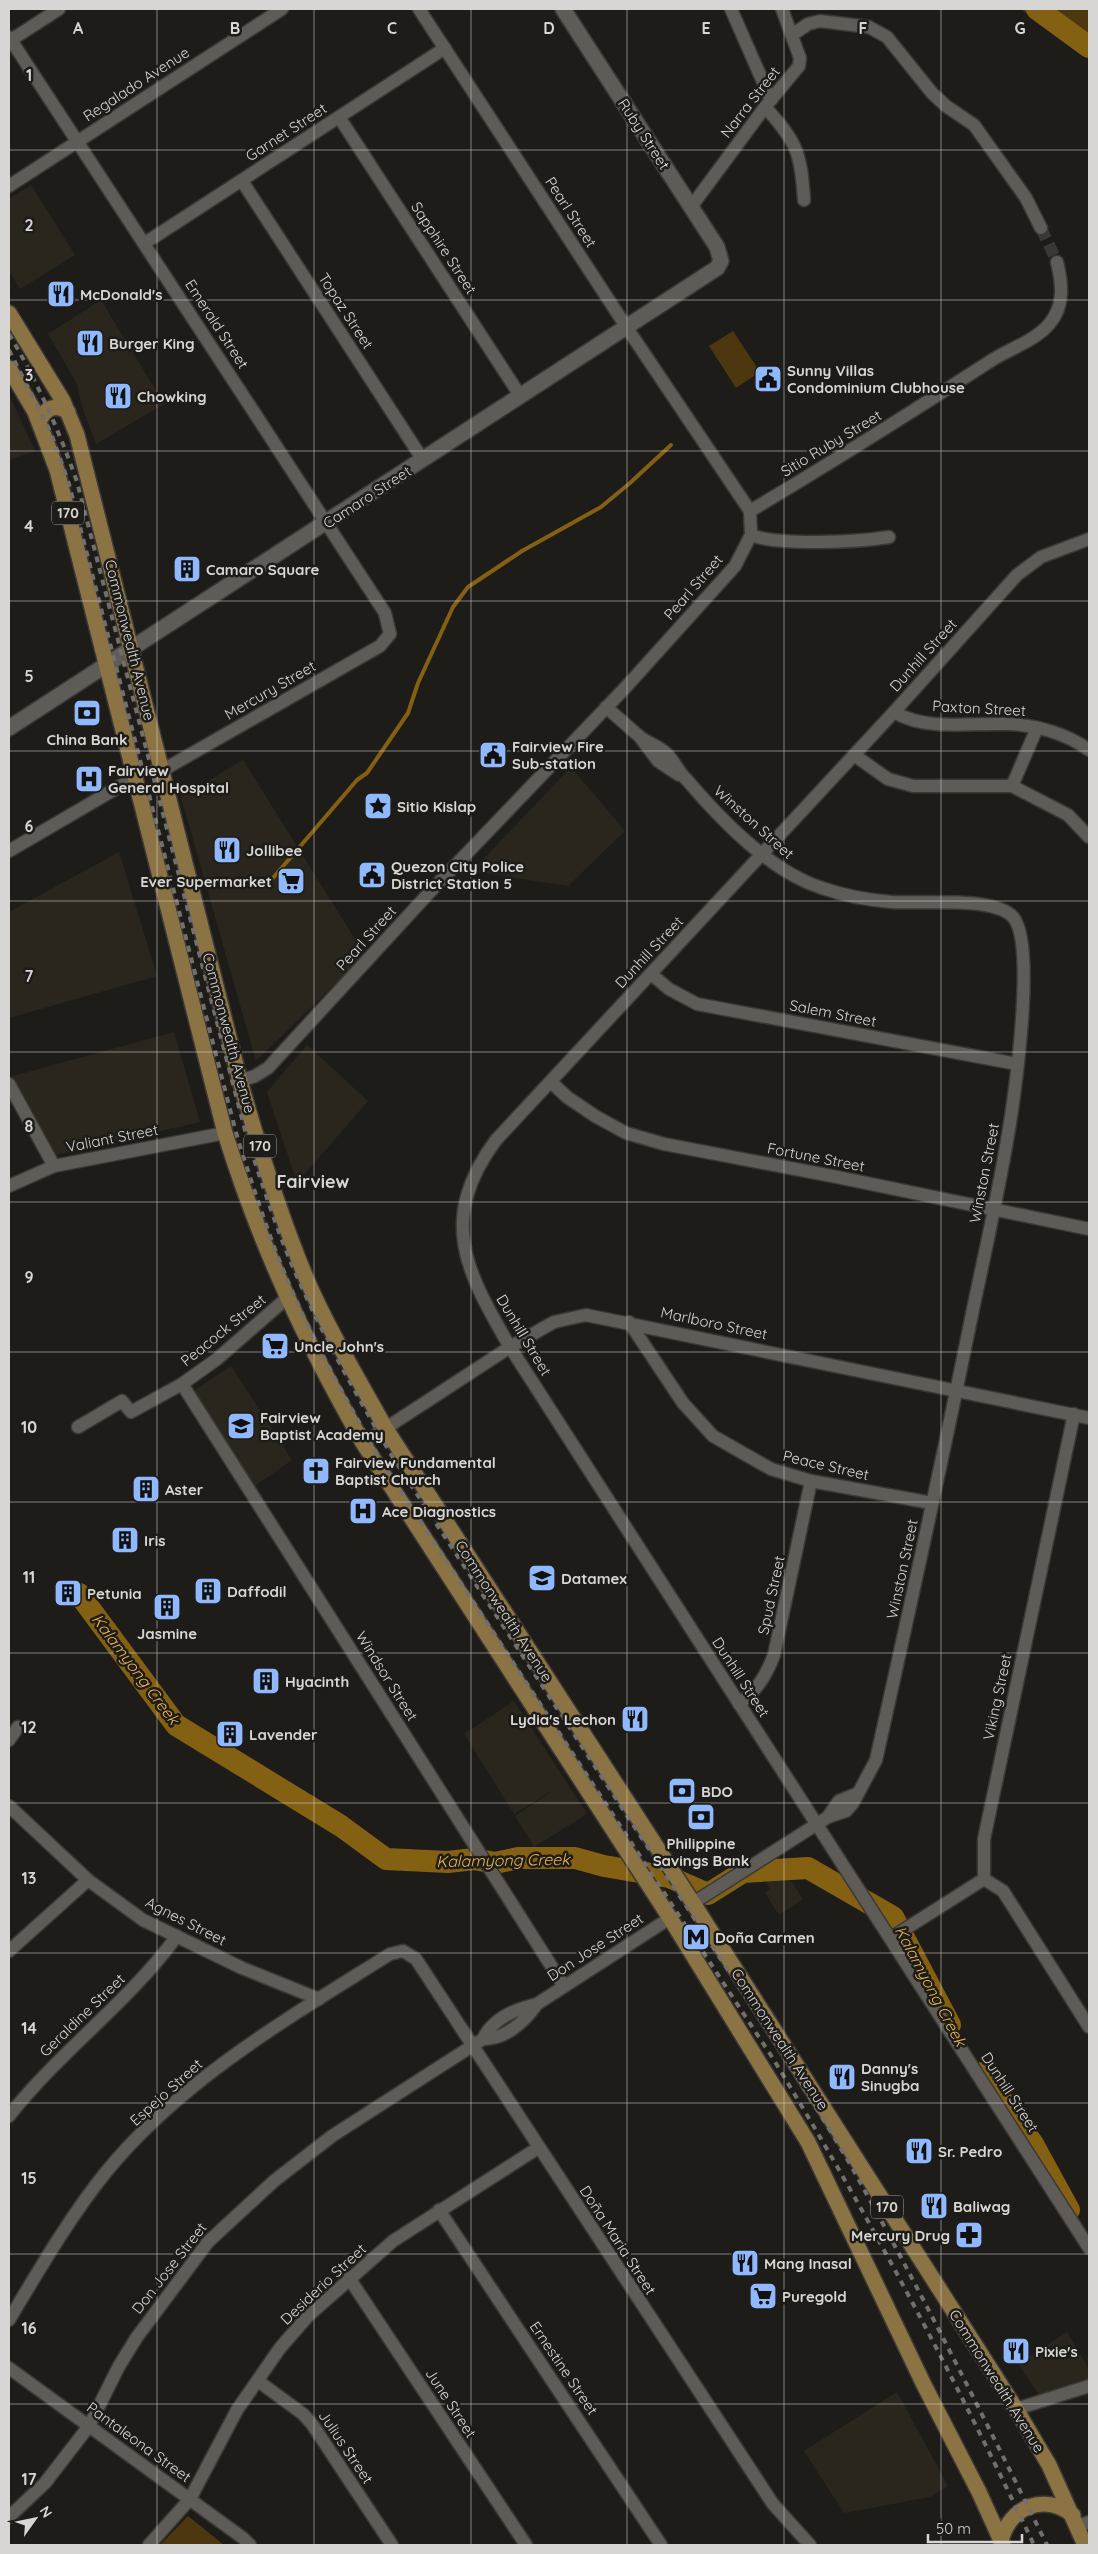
<svg xmlns="http://www.w3.org/2000/svg" width="1098" height="2554" viewBox="0 0 1098 2554" font-family="Quicksand,sans-serif">
<rect width="100%" height="100%" fill="#1e1c18"/>
<!-- built -->
<g fill="#2b261d">
<polygon points="31,185 75,255 20,289 9,271 9,199"/>
<polygon points="101,300 164,404 96,444 82,407 77,384 48,334"/>
<polygon points="9,395 35,451 9,460"/>
<polygon points="243,760 365,955 256,1061 181,797"/>
<polygon points="571,767 625,831 568,886 472,871"/>
<polygon points="119,852 157,976 9,1018 9,912"/>
<polygon points="174,1032 200,1122 56,1155 13,1076"/>
<polygon points="307,1045 368,1101 297,1183 267,1092"/>
<polygon points="231,1366 292,1460 252,1488 192,1392"/>
<polygon points="514,1701 587,1814 534,1847 515,1816 560,1786 514,1814 464,1734"/>
<polygon points="780,1864 803,1899 779,1915 765,1893 770,1889 762,1875"/>
<polygon points="1067,2332 1089,2369 1089,2381 1039,2395 1018,2364"/>
<polygon points="897,2392 948,2486 930,2497 844,2513 804,2451"/>
</g>
<!-- green -->
<g fill="#4c370e">
<polygon points="1021,9 1089,9 1089,47 1039,23"/>
<polygon points="733,331 760,372 736,388 709,346"/>
<polygon points="188,2516 224,2545 160,2545"/>
</g>
<g fill="none" stroke-linecap="round" stroke-linejoin="round">
<!-- stream -->
<polyline stroke="#846013" stroke-width="4" points="267,885 357,780 367,773 408,713 418,683 453,607 468,587 522,551 601,507 630,483 671,445"/>
<!-- river -->
<g stroke="#846013" stroke-width="22">
<polyline points="1037,9 1089,47"/>
<polyline points="79,1594 176,1725 341,1826 386,1859 448,1862 474,1859 495,1863 518,1858 575,1858 604,1866 669,1877 708,1894 743,1872 808,1868 893,1917 950,2025"/>
<polyline points="982,2073 1033,2144 1069,2210"/>
</g>
<!-- minor-tunnel -->
<polyline stroke="#3a3834" stroke-width="12" stroke-dasharray="12 6" stroke-linecap="butt" points="1041,228 1057,262"/>
<defs>
<g id="minor">
<polyline points="731,9 771,100"/>
<polyline points="792,35 808,24 820,21 869,27 887,37 932,93 946,106 974,125 1026,198 1041,228"/>
<polyline points="9,37 385,613 390,634 380,646 163,770"/>
<polyline points="11,40 59,9"/>
<path d="M765 107C797 142 801 153 804 200"/>
<polyline points="339,117 521,397"/>
<polyline points="242,181 423,460"/>
<polyline points="9,186 282,9"/>
<polyline points="691,207 765,107 799,66 800,58 782,9"/>
<polyline points="145,243 445,48"/>
<path d="M750 511C831 463 910 413 989 362 1008 349 1036 341 1050 323 1065 305 1062 283 1057 262"/>
<path d="M751 535C779 546 858 542 889 537"/>
<path d="M1089 539 1041 557 1017 575 894 712 496 1140C437 1220 466 1271 510 1347L1089 2248"/>
<polyline points="606,707 640,737 658,761 679,775"/>
<path d="M894 712C926 731 969 723 1005 724 1033 724 1066 733 1089 750"/>
<path d="M640 737C648 743 660 747 667 754 675 762 679 773 687 780 722 821 771 872 822 888 845 896 868 900 892 902 921 904 994 896 1013 917 1035 942 1017 1075 1012 1110 1002 1178 986 1247 972 1314 942 1463 909 1612 876 1760L853 1803 846 1811 828 1817 693 1903"/>
<polyline points="854,755 888,779 913,786 1012,786 1068,815 1089,837"/>
<polyline points="1012,786 1037,728"/>
<polyline points="9,851 134,778"/>
<polyline points="651,974 669,989 697,1004 1017,1064"/>
<polyline points="240,1081 255,1076 268,1068 428,894 625,688 735,566 751,535 750,511 627,328 419,9"/>
<polyline points="551,1082 567,1097 595,1116 626,1133 664,1144 837,1177 1089,1229"/>
<polyline points="9,1084 54,1166"/>
<polyline points="9,1186 54,1166 225,1133"/>
<polyline points="629,1322 683,1403 713,1436 771,1469 811,1481 932,1503"/>
<polyline points="182,1384 564,1986"/>
<polyline points="78,1427 122,1401 131,1412 182,1384 217,1359 287,1298"/>
<polyline points="363,1443 510,1347 554,1322 586,1315 1089,1418"/>
<path d="M739 1704C757 1690 766 1676 774 1655L811 1481"/>
<polyline points="9,1740 18,1727"/>
<polyline points="9,1806 88,1880 143,1920 242,1968 319,1999"/>
<polyline points="828,1817 839,1801 856,1794"/>
<polyline points="984,1879 1003,1891 1089,2027"/>
<polyline points="891,1938 984,1879 984,1839 1074,1414"/>
<polyline points="9,1951 88,1880"/>
<path d="M483 2039C507 2039 524 2022 537 2004L670 1918"/>
<path d="M9 2116C60 2051 128 2003 177 1936"/>
<polyline points="439,2210 661,2545"/>
<polyline points="349,2278 526,2545"/>
<path d="M9 2320C39 2270 69 2218 106 2172 182 2079 290 2017 390 1954L403 1951 416 1959 773 2504 810 2545"/>
<polyline points="9,2368 243,2538 250,2545"/>
<polyline points="258,2381 303,2414 312,2424 392,2545"/>
<polyline points="1016,2409 1089,2386"/>
<path d="M9 2517 45 2483 89 2426 119 2366 137 2337 208 2242 274 2181 332 2136 483 2039C493 2018 515 2009 537 2004"/>
<polyline points="1078,2526 1089,2522"/>
<polyline points="149,2545 190,2499 237,2410 280,2348 308,2316 393,2241 538,2148"/>
</g>
<polyline id="tertiary" points="9,728 717,268 721,261 717,247 563,9"/>
<g id="primary">
<path d="M9 313 63 401 77 435 240 1081C259 1148 280 1216 307 1280 329 1331 359 1380 386 1429L693 1903 1016 2409 1049 2465 1085 2545"/>
<path d="M9 368 35 412 57 470 225 1133C260 1246 305 1341 363 1443L670 1918 808 2142 924 2385 979 2492 1003 2545"/>
<path d="M39 422C45 408 55 403 68 412"/>
<path d="M1001 2541C1010 2506 1044 2493 1073 2515"/>
</g>
</defs>
<!-- minor casing -->
<use href="#minor" stroke="#3a3936" stroke-width="15"/>
<!-- tertiary casing -->
<use href="#tertiary" stroke="#3a3936" stroke-width="18"/>
<!-- primary casing -->
<use href="#primary" stroke="#3a3936" stroke-width="18"/>
<!-- minor -->
<use href="#minor" stroke="#5f5c58" stroke-width="12"/>
<!-- tertiary -->
<use href="#tertiary" stroke="#5f5c58" stroke-width="15"/>
<!-- primary -->
<use href="#primary" stroke="#8c7344" stroke-width="15"/>
<!-- rail -->
<g stroke="#72706d" stroke-width="4" stroke-dasharray="6 6" stroke-linecap="butt">
<path d="M9 334C37 381 59 430 77 482L247 1138C263 1186 278 1235 299 1281 326 1342 359 1399 392 1456L781 2051C809 2097 839 2143 865 2191 929 2307 988 2426 1047 2545"/>
<path d="M9 350 51 433 69 484 238 1140C254 1189 269 1237 289 1284 315 1346 349 1404 382 1463L772 2057C869 2215 955 2378 1034 2545"/>
</g>
</g>
<!-- grid -->
<path fill="none" stroke="#d8d6d4" stroke-width="1" stroke-opacity="0.55" d="M157 9V2545M314 9V2545M471 9V2545M627 9V2545M784 9V2545M941 9V2545M9 150H1089M9 300H1089M9 451H1089M9 601H1089M9 751H1089M9 901H1089M9 1052H1089M9 1202H1089M9 1352H1089M9 1502H1089M9 1653H1089M9 1803H1089M9 1953H1089M9 2103H1089M9 2254H1089M9 2404H1089"/>
<!-- icons -->
<defs>
<symbol id="restaurant-square" viewBox="-11 -11 22 22"><rect x="-9" y="-9" width="18" height="18" rx="4" fill="#8fb8fd" stroke="#1e1c18"/><path d="M-5-6h1v4h1v-4h1v4h1v-4h1v5L-1.5 .5V6h-2V.5L-5-1ZM5-6V6H3V1.5H1.5Q1.5-4 5-6Z" fill="#111"/></symbol>
<symbol id="civic-square" viewBox="-11 -11 22 22"><rect x="-9" y="-9" width="18" height="18" rx="4" fill="#8fb8fd" stroke="#1e1c18"/><path d="M-.6-6.5H3V-4.5H.6V-3L4-1V1h2V6H-6V1h2V-1L-.6-3ZM-1.2 2.5V6h2.4V2.5Z" fill="#111"/></symbol>
<symbol id="building-square" viewBox="-11 -11 22 22"><rect x="-9" y="-9" width="18" height="18" rx="4" fill="#8fb8fd" stroke="#1e1c18"/><path d="M-4-6H4V6H1V3H-1V6H-4ZM-2.5-4.3h1.7v1.8h-1.7ZM.8-4.3h1.7v1.8H.8ZM-2.5-1h1.7V.8h-1.7ZM.8-1h1.7V.8H.8Z" fill="#111"/></symbol>
<symbol id="bank-square" viewBox="-11 -11 22 22"><rect x="-9" y="-9" width="18" height="18" rx="4" fill="#8fb8fd" stroke="#1e1c18"/><path d="M-6-4H6V4H-6ZM0-2.3a2.3 2.3 0 1 0 0 4.6a2.3 2.3 0 1 0 0-4.6Z" fill="#111"/></symbol>
<symbol id="hospital-square" viewBox="-11 -11 22 22"><rect x="-9" y="-9" width="18" height="18" rx="4" fill="#8fb8fd" stroke="#1e1c18"/><path d="M-5-5h3v3.5h4V-5h3V5h-3V1.5h-4V5h-3Z" fill="#111"/></symbol>
<symbol id="sight-square" viewBox="-11 -11 22 22"><rect x="-9" y="-9" width="18" height="18" rx="4" fill="#8fb8fd" stroke="#1e1c18"/><path d="M0-6L1.8-2.2L6-1.7L2.9 1.2L3.7 5.4L0 3.3L-3.7 5.4L-2.9 1.2L-6-1.7L-1.8-2.2Z" fill="#111"/></symbol>
<symbol id="supermarket-square" viewBox="-11 -11 22 22"><rect x="-9" y="-9" width="18" height="18" rx="4" fill="#8fb8fd" stroke="#1e1c18"/><path d="M-6-5.5h2.5l.6 2H6L4.5 2H-2.5L-4.4-4H-6ZM-1.5 3.2a1.3 1.3 0 1 0 .1 0ZM3 3.2a1.3 1.3 0 1 0 .1 0Z" fill="#111"/></symbol>
<symbol id="school-square" viewBox="-11 -11 22 22"><rect x="-9" y="-9" width="18" height="18" rx="4" fill="#8fb8fd" stroke="#1e1c18"/><path d="M0-5L7-2L0 1L-7-2ZM-4 1L0 2.5L4 1V4Q0 6-4 4Z" fill="#111"/></symbol>
<symbol id="church-square" viewBox="-11 -11 22 22"><rect x="-9" y="-9" width="18" height="18" rx="4" fill="#8fb8fd" stroke="#1e1c18"/><path d="M-1.2-6h2.4v3.5h3.3v2.4h-3.3V6h-2.4V-.1h-3.3v-2.4h3.3Z" fill="#111"/></symbol>
<symbol id="university-square" viewBox="-11 -11 22 22"><rect x="-9" y="-9" width="18" height="18" rx="4" fill="#8fb8fd" stroke="#1e1c18"/><path d="M0-5L7-2L0 1L-7-2ZM-4 1L0 2.5L4 1V4Q0 6-4 4Z" fill="#111"/></symbol>
<symbol id="metro-square" viewBox="-11 -11 22 22"><rect x="-9" y="-9" width="18" height="18" rx="4" fill="#8fb8fd" stroke="#1e1c18"/><path d="M-5.5 5V-5H-3L0 0L3-5H5.5V5H3V-.5L0 4L-3-.5V5Z" fill="#111"/></symbol>
<symbol id="pharmacy-square" viewBox="-11 -11 22 22"><rect x="-9" y="-9" width="18" height="18" rx="4" fill="#8fb8fd" stroke="#1e1c18"/><path d="M-2-6h4v4h4v4h-4v4h-4v-4h-4v-4h4Z" fill="#111"/></symbol>
</defs>
<g fill-rule="evenodd">
<use href="#restaurant-square" x="45" y="278" width="32" height="32"/>
<use href="#restaurant-square" x="74" y="327" width="32" height="32"/>
<use href="#civic-square" x="752" y="363" width="32" height="32"/>
<use href="#restaurant-square" x="102" y="380" width="32" height="32"/>
<use href="#building-square" x="171" y="553" width="32" height="32"/>
<use href="#bank-square" x="71" y="697" width="32" height="32"/>
<use href="#civic-square" x="477" y="739" width="32" height="32"/>
<use href="#hospital-square" x="73" y="763" width="32" height="32"/>
<use href="#sight-square" x="362" y="790" width="32" height="32"/>
<use href="#restaurant-square" x="211" y="834" width="32" height="32"/>
<use href="#civic-square" x="356" y="859" width="32" height="32"/>
<use href="#supermarket-square" x="275" y="865" width="32" height="32"/>
<use href="#supermarket-square" x="259" y="1330" width="32" height="32"/>
<use href="#school-square" x="225" y="1410" width="32" height="32"/>
<use href="#church-square" x="300" y="1455" width="32" height="32"/>
<use href="#building-square" x="130" y="1473" width="32" height="32"/>
<use href="#hospital-square" x="347" y="1495" width="32" height="32"/>
<use href="#building-square" x="109" y="1524" width="32" height="32"/>
<use href="#university-square" x="526" y="1562" width="32" height="32"/>
<use href="#building-square" x="192" y="1575" width="32" height="32"/>
<use href="#building-square" x="52" y="1577" width="32" height="32"/>
<use href="#building-square" x="151" y="1591" width="32" height="32"/>
<use href="#building-square" x="250" y="1665" width="32" height="32"/>
<use href="#restaurant-square" x="619" y="1703" width="32" height="32"/>
<use href="#building-square" x="214" y="1718" width="32" height="32"/>
<use href="#bank-square" x="666" y="1775" width="32" height="32"/>
<use href="#bank-square" x="685" y="1801" width="32" height="32"/>
<use href="#metro-square" x="680" y="1921" width="32" height="32"/>
<use href="#restaurant-square" x="826" y="2061" width="32" height="32"/>
<use href="#restaurant-square" x="903" y="2135" width="32" height="32"/>
<use href="#restaurant-square" x="918" y="2190" width="32" height="32"/>
<use href="#pharmacy-square" x="953" y="2219" width="32" height="32"/>
<use href="#restaurant-square" x="729" y="2247" width="32" height="32"/>
<use href="#supermarket-square" x="747" y="2280" width="32" height="32"/>
<use href="#restaurant-square" x="1000" y="2335" width="32" height="32"/>
</g>
<g text-anchor="middle" dominant-baseline="central" stroke-width="5" stroke-linejoin="round" paint-order="stroke">
<!-- shield labels -->
<g fill="#1e1c18" stroke="#a09e9c" stroke-width="1">
<rect x="52" y="501.5" width="32" height="23" rx="4"/>
<rect x="244" y="1134.5" width="32" height="23" rx="4"/>
<rect x="871" y="2195.5" width="32" height="23" rx="4"/>
</g>
<g font-size="14" font-weight="bold" fill="#d8d6d4">
<text x="68" y="513">170</text>
<text x="260" y="1146">170</text>
<text x="887" y="2207">170</text>
</g>
<!-- street labels -->
<g font-size="15" fill="#d8d6d4" stroke="#1e1c18">
<text transform="translate(136 84) rotate(-33)">Regalado Avenue</text>
<text transform="translate(750 102) rotate(-52)">Narra Street</text>
<text transform="translate(286 132) rotate(-33)">Garnet Street</text>
<text transform="translate(644 134) rotate(57)">Ruby Street</text>
<text transform="translate(571 212) rotate(57)">Pearl Street</text>
<text transform="translate(444 248) rotate(57)">Sapphire Street</text>
<text transform="translate(346 311) rotate(57)">Topaz Street</text>
<text transform="translate(217 324) rotate(57)">Emerald Street</text>
<text transform="translate(831 443) rotate(-31)">Sitio Ruby Street</text>
<text transform="translate(367 497) rotate(-33)">Camaro Street</text>
<text transform="translate(693 587) rotate(-49)">Pearl Street</text>
<text transform="translate(130 640) rotate(76)">Commonwealth Avenue</text>
<text transform="translate(923 655) rotate(-48)">Dunhill Street</text>
<text transform="translate(270 690) rotate(-30)">Mercury Street</text>
<text transform="translate(979 708) rotate(3)">Paxton Street</text>
<text transform="translate(754 822) rotate(42)">Winston Street</text>
<text transform="translate(366 938) rotate(-48)">Pearl Street</text>
<text transform="translate(649 952) rotate(-47)">Dunhill Street</text>
<text transform="translate(833 1013) rotate(11)">Salem Street</text>
<text transform="translate(229 1033) rotate(75)">Commonwealth Avenue</text>
<text transform="translate(112 1138) rotate(-11)">Valiant Street</text>
<text transform="translate(816 1157) rotate(11)">Fortune Street</text>
<text transform="translate(984 1173) rotate(-79)">Winston Street</text>
<text transform="translate(714 1323) rotate(12)">Marlboro Street</text>
<text transform="translate(223 1330) rotate(-39)">Peacock Street</text>
<text transform="translate(524 1335) rotate(59)">Dunhill Street</text>
<text transform="translate(826 1465) rotate(13)">Peace Street</text>
<text transform="translate(902 1569) rotate(-78)">Winston Street</text>
<text transform="translate(771 1595) rotate(-78)">Spud Street</text>
<text transform="translate(504 1611) rotate(57)">Commonwealth Avenue</text>
<text transform="translate(387 1676) rotate(58)">Windsor Street</text>
<text transform="translate(741 1677) rotate(57)">Dunhill Street</text>
<text transform="translate(997 1697) rotate(-78)">Viking Street</text>
<text transform="translate(186 1921) rotate(27)">Agnes Street</text>
<text transform="translate(595 1947) rotate(-33)">Don Jose Street</text>
<text transform="translate(82 2015) rotate(-44)">Geraldine Street</text>
<text transform="translate(780 2039) rotate(57)">Commonwealth Avenue</text>
<text transform="translate(166 2092) rotate(-42)">Espejo Street</text>
<text transform="translate(1010 2092) rotate(57)">Dunhill Street</text>
<text transform="translate(618 2240) rotate(57)">Doña Maria Street</text>
<text transform="translate(169 2268) rotate(-52)">Don Jose Street</text>
<text transform="translate(323 2284) rotate(-43)">Desiderio Street</text>
<text transform="translate(564 2368) rotate(56)">Ernestine Street</text>
<text transform="translate(997 2381) rotate(58)">Commonwealth Avenue</text>
<text transform="translate(451 2403) rotate(57)">June Street</text>
<text transform="translate(139 2442) rotate(36)">Pantaleona Street</text>
<text transform="translate(346 2447) rotate(56)">Julius Street</text>
</g>
<!-- poi labels -->
<g font-size="15" font-weight="bold" fill="#d8d6d4" stroke="#1e1c18" text-anchor="start">
<text x="80" y="294">McDonald's</text>
<text x="109" y="343">Burger King</text>
<text x="787" y="370">Sunny Villas<tspan x="787" dy="17">Condominium Clubhouse</tspan></text>
<text x="137" y="396">Chowking</text>
<text x="206" y="569">Camaro Square</text>
<text x="87" y="739" text-anchor="middle">China Bank</text>
<text x="512" y="746">Fairview Fire<tspan x="512" dy="17">Sub-station</tspan></text>
<text x="108" y="770">Fairview<tspan x="108" dy="17">General Hospital</tspan></text>
<text x="397" y="806">Sitio Kislap</text>
<text x="246" y="850">Jollibee</text>
<text x="391" y="866">Quezon City Police<tspan x="391" dy="17">District Station 5</tspan></text>
<text x="272" y="881" text-anchor="end">Ever Supermarket</text>
<text x="294" y="1346">Uncle John's</text>
<text x="260" y="1417">Fairview<tspan x="260" dy="17">Baptist Academy</tspan></text>
<text x="335" y="1462">Fairview Fundamental<tspan x="335" dy="17">Baptist Church</tspan></text>
<text x="165" y="1489">Aster</text>
<text x="382" y="1511">Ace Diagnostics</text>
<text x="144" y="1540">Iris</text>
<text x="561" y="1578">Datamex</text>
<text x="227" y="1591">Daffodil</text>
<text x="87" y="1593">Petunia</text>
<text x="167" y="1633" text-anchor="middle">Jasmine</text>
<text x="285" y="1681">Hyacinth</text>
<text x="616" y="1719" text-anchor="end">Lydia's Lechon</text>
<text x="249" y="1734">Lavender</text>
<text x="701" y="1791">BDO</text>
<text x="701" y="1843" text-anchor="middle">Philippine<tspan x="701" dy="17">Savings Bank</tspan></text>
<text x="715" y="1937">Doña Carmen</text>
<text x="861" y="2068">Danny's<tspan x="861" dy="17">Sinugba</tspan></text>
<text x="938" y="2151">Sr. Pedro</text>
<text x="953" y="2206">Baliwag</text>
<text x="950" y="2235" text-anchor="end">Mercury Drug</text>
<text x="764" y="2263">Mang Inasal</text>
<text x="782" y="2296">Puregold</text>
<text x="1035" y="2351">Pixie's</text>
</g>
<!-- water labels -->
<g font-size="16" font-style="italic" fill="#eab554" stroke="#1e1c18">
<text transform="translate(136 1669) rotate(53)">Kalamyong Creek</text>
<text transform="translate(503 1860) rotate(-1)">Kalamyong Creek</text>
<text transform="translate(931 1986) rotate(62)">Kalamyong Creek</text>
</g>
<!-- quarter labels -->
<g font-size="18" font-weight="bold" fill="#d8d6d4" stroke="#1e1c18">
<text x="313" y="1181">Fairview</text>
</g>
</g>
<g font-size="16" text-anchor="middle" font-weight="bold" fill="#d8d6d4" stroke="#1e1c18" stroke-width="5" stroke-linejoin="round" paint-order="stroke">
<text x="78" y="34">A</text>
<text x="235" y="34">B</text>
<text x="392" y="34">C</text>
<text x="549" y="34">D</text>
<text x="706" y="34">E</text>
<text x="863" y="34">F</text>
<text x="1020" y="34">G</text>
<text x="29" y="81">1</text>
<text x="29" y="231">2</text>
<text x="29" y="381">3</text>
<text x="29" y="532">4</text>
<text x="29" y="682">5</text>
<text x="29" y="832">6</text>
<text x="29" y="982">7</text>
<text x="29" y="1132">8</text>
<text x="29" y="1283">9</text>
<text x="29" y="1433">10</text>
<text x="29" y="1583">11</text>
<text x="29" y="1733">12</text>
<text x="29" y="1884">13</text>
<text x="29" y="2034">14</text>
<text x="29" y="2184">15</text>
<text x="29" y="2334">16</text>
<text x="29" y="2485">17</text>
</g>
<!-- border -->
<rect width="1098" height="2554" fill="none" stroke="#d8d6d4" stroke-width="20"/>
<!-- north arrow -->
<g transform="translate(35 2519) rotate(57)" stroke="#1e1c18" stroke-width="4" paint-order="stroke">
<path d="M0-4L9 19L0 12L-9 19Z" fill="#d8d6d4"/>
<text y="-8" font-size="14" font-weight="bold" text-anchor="middle" fill="#d8d6d4">N</text>
</g>
<!-- scale -->
<path d="M928 2534v8h94v-8" fill="none" stroke="#d8d6d4" stroke-width="2.5"/>
<text x="936" y="2534" font-size="15" fill="#d8d6d4" stroke="#1e1c18" stroke-width="4" paint-order="stroke">50 m</text>
</svg>
